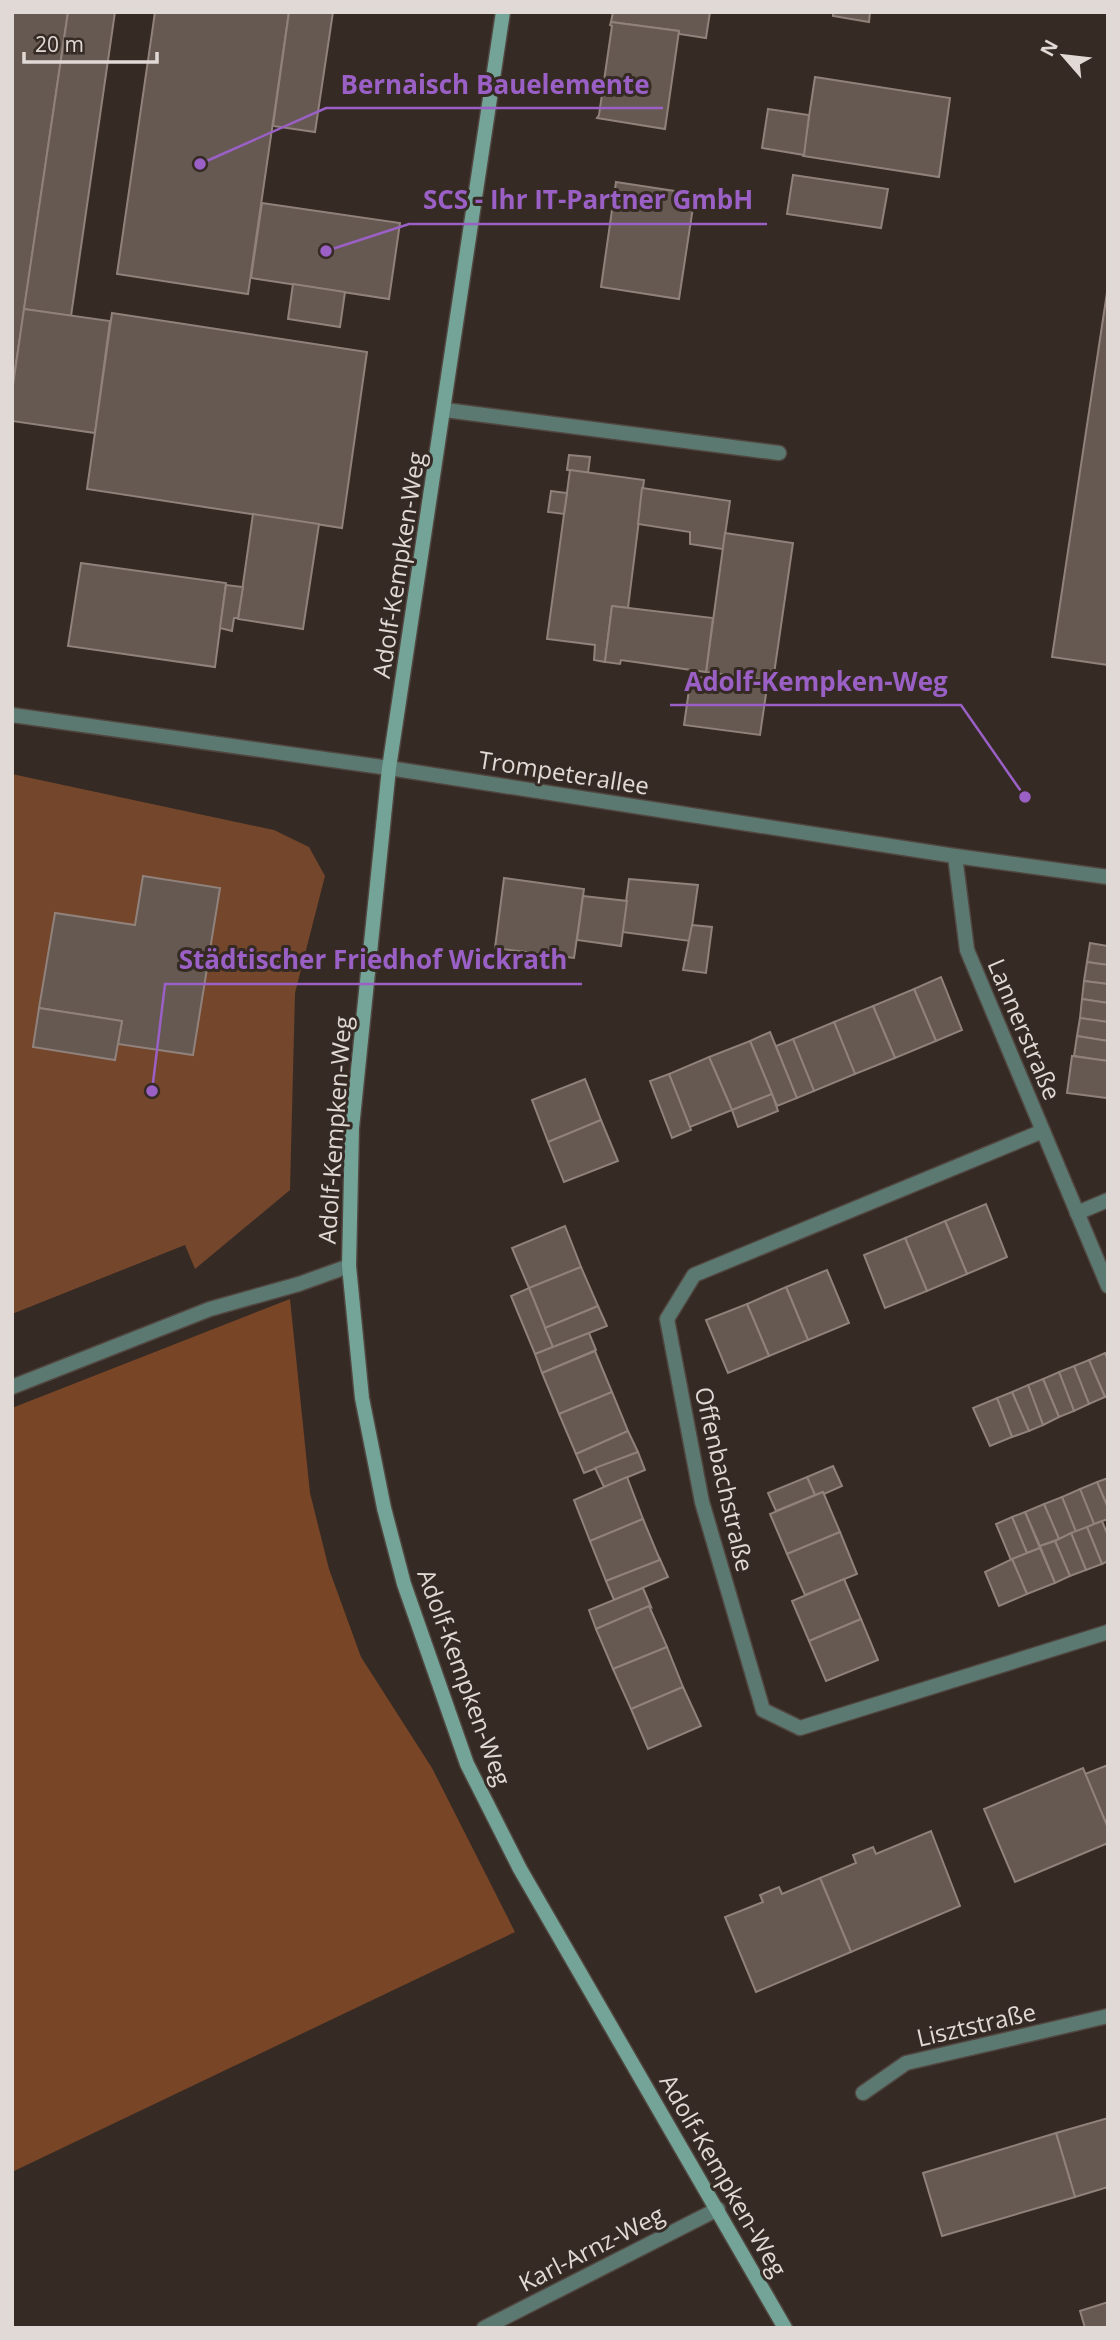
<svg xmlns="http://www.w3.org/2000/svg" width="1120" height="2340" viewBox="0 0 1120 2340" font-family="'Open Sans',sans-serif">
<rect width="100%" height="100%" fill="#352a24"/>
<!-- green -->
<polygon fill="#74462c" points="12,774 274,830 309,847 325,876 295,993 290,1190 195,1269 185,1245 12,1314"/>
<!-- forest -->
<polygon fill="#784527" points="290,1299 310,1493 329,1569 361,1657 432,1768 515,1932 12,2172 12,1408"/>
<!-- building -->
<g fill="#665952" stroke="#90827b" stroke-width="2">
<polygon points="12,12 68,12 12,391"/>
<polygon points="68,12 115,12 71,316 24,309"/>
<polygon points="155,12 289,12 248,294 117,274"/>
<polygon points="289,12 333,12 315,132 273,126"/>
<polygon points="613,12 710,12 706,38 679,34 679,31 611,22"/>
<polygon points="833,12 870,12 869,22 833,16"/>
<polygon points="611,22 679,31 665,129 597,118 599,115 612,26 610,25"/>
<polygon points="815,77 950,98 939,177 803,156"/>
<polygon points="768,109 809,115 804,155 762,148"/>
<polygon points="793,175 888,189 881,228 787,214"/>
<polygon points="616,182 695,194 679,299 601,287"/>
<polygon points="262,203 400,223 389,299 251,278"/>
<polygon points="293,284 345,292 340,327 288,319"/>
<polygon points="1108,286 1108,665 1052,657"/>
<polygon points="24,309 110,321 95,433 12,421 12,392"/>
<polygon points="112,313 367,352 342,528 87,489"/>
<polygon points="569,455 590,457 588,473 567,470"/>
<polygon points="570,470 644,480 628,608 612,606 605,662 594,660 595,645 547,639"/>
<polygon points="642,488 730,501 723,549 690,544 690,532 638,524"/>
<polygon points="551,491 567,493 564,514 548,512"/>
<polygon points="253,514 319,524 303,629 238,619"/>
<polygon points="725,533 793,543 773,681 706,672"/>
<polygon points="81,563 226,583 215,667 68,646"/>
<polygon points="226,585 243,587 238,618 234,618 232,631 220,628"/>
<polygon points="612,606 713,618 706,672 621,660 620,664 605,662"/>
<polygon points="691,676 767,687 760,735 684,725"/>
<polygon points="143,876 220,888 193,1055 118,1044 122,1021 39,1008 55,913 135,925"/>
<polygon points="504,878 584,889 574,958 495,948"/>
<polygon points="629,879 698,885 690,941 622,932"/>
<polygon points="583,896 627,901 621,946 577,940"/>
<polygon points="692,925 712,927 706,973 683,970"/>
<polygon points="1090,943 1108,946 1108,965 1087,962"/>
<polygon points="1087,962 1108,965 1108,984 1084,981"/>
<polygon points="941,977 962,1030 936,1041 914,989"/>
<polygon points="1084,981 1108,984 1108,1003 1082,999"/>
<polygon points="914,989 936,1041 895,1058 873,1006"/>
<polygon points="1082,999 1108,1003 1108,1022 1080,1018"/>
<polygon points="873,1006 895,1058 855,1074 834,1022"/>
<polygon points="39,1008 122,1021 115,1060 33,1047"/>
<polygon points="1080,1018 1108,1022 1108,1041 1077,1036"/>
<polygon points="834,1022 855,1074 814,1091 793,1039"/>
<polygon points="770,1032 797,1098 777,1106 750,1041"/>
<polygon points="1077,1036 1108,1041 1108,1061 1074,1056"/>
<polygon points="793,1039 814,1091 797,1098 776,1046"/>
<polygon points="750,1041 772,1094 732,1110 709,1057"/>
<polygon points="1072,1056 1108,1061 1107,1098 1067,1093"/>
<polygon points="709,1057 732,1110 690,1127 669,1074"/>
<polygon points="669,1074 691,1130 672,1138 650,1081"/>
<polygon points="585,1079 601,1120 548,1142 532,1100"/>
<polygon points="772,1094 778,1111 738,1127 732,1110"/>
<polygon points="601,1120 618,1161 564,1182 548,1142"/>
<polygon points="986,1204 1007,1257 967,1274 945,1221"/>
<polygon points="945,1221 967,1274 927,1291 905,1238"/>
<polygon points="565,1226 581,1267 529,1288 512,1248"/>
<polygon points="905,1238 927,1291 885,1308 864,1255"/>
<polygon points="581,1267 598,1306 545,1328 529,1288"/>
<polygon points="827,1270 849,1323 808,1340 786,1287"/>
<polygon points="786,1287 808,1340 769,1356 747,1304"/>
<polygon points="529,1288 553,1347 535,1354 511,1296"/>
<polygon points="747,1304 769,1356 728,1373 706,1320"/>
<polygon points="598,1306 607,1326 553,1347 545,1328"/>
<polygon points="589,1333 596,1350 542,1373 535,1354"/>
<polygon points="595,1351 612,1392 559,1414 542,1373"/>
<polygon points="1105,1353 1108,1360 1108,1396 1105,1397 1089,1360"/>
<polygon points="1089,1360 1105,1397 1089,1404 1074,1366"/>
<polygon points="1074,1366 1089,1404 1074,1411 1059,1372"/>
<polygon points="1059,1372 1074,1411 1059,1417 1043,1379"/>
<polygon points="1043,1379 1059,1417 1043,1425 1028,1385"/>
<polygon points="1028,1385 1043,1425 1029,1431 1012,1392"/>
<polygon points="612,1392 628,1431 576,1454 559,1414"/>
<polygon points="1012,1392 1029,1431 1012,1437 997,1398"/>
<polygon points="997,1398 1012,1437 990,1446 973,1408"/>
<polygon points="628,1431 638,1452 584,1473 576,1454"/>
<polygon points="638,1452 645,1470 604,1487 595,1468"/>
<polygon points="833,1466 842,1486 824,1494 823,1492 815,1495 807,1477"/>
<polygon points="627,1477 643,1519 590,1541 574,1500"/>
<polygon points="807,1477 815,1495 776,1511 768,1493"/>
<polygon points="1108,1478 1108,1508 1097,1482"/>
<polygon points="1097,1482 1108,1508 1108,1519 1094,1524 1080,1489"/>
<polygon points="1080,1489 1094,1524 1076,1532 1062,1497"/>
<polygon points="823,1492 840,1532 787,1554 770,1514"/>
<polygon points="1062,1497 1076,1532 1059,1539 1044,1504"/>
<polygon points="1044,1504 1059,1539 1040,1546 1025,1512"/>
<polygon points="1025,1512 1040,1548 1027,1553 1012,1517"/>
<polygon points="1012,1517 1027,1553 1011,1560 996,1524"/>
<polygon points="643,1519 660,1560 606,1581 590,1541"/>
<polygon points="1102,1521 1108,1536 1108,1561 1102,1564 1087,1527"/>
<polygon points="1087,1527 1102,1564 1086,1570 1071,1533"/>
<polygon points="840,1532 857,1574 805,1595 787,1554"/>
<polygon points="1071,1533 1086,1570 1070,1576 1055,1541"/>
<polygon points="1055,1541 1070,1576 1055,1583 1040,1546"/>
<polygon points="1040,1548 1055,1583 1027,1594 1012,1559"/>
<polygon points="659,1557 668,1577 614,1600 606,1581 660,1560"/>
<polygon points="1012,1559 1027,1594 999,1606 985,1572"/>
<polygon points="844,1579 861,1619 809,1641 792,1601"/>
<polygon points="643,1588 651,1607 649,1606 596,1629 589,1610"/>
<polygon points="649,1606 667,1647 613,1669 596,1629"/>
<polygon points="861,1619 878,1660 826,1681 809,1641"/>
<polygon points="667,1647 683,1687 631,1709 613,1669"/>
<polygon points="683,1687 701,1726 648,1749 631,1709"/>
<polygon points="1108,1765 1108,1828 1085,1774"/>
<polygon points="1083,1768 1108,1828 1108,1843 1015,1882 984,1809"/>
<polygon points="931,1831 960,1906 851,1952 820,1878 856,1863 853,1855 873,1847 876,1854"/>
<polygon points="820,1878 851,1952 756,1992 725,1917 763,1902 760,1895 779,1887 782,1894"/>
<polygon points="1108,2118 1108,2187 1075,2197 1056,2133"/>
<polygon points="1056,2133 1075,2197 942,2236 923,2173"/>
<polygon points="1108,2302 1108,2328 1085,2328 1080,2311"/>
</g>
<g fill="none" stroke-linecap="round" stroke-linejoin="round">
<defs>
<g id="lane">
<polyline points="445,410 779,453"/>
<polyline points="1077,1213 1108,1200"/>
<polyline points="12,1387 210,1309 299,1284 349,1266"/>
</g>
<g id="street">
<polyline points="12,715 389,768 955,856 1108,877"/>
<polyline points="955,856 967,950 1108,1286"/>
<polyline points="1043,1131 694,1275 667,1319 702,1502 763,1710 800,1728 1108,1632"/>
<polyline points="863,2093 906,2063 1108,2016"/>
<polyline points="484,2328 718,2209"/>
</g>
<polyline id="secondary" points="503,12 389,768 352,1128 349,1266 362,1398 384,1508 404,1584 467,1764 520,1869 785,2328"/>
</defs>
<!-- lane casing -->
<use href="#lane" stroke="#514640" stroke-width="17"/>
<!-- street casing -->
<use href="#street" stroke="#514640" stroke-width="17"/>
<!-- secondary casing -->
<use href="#secondary" stroke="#514640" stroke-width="17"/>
<!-- lane -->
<use href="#lane" stroke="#5b7971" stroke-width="14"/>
<!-- street -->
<use href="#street" stroke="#5b7971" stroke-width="14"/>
<!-- secondary -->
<use href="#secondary" stroke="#73a497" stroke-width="14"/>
</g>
<g text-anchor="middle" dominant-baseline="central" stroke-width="6" stroke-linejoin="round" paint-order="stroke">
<!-- street labels -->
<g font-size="24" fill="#e1d9d5" stroke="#352a24">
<text transform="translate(398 565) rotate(-81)">Adolf-Kempken-Weg</text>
<text transform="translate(564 772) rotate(9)">Trompeterallee</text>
<text transform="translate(1025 1029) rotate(67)">Lannerstraße</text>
<text transform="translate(334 1130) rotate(-86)">Adolf-Kempken-Weg</text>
<text transform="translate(725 1479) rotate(77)">Offenbachstraße</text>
<text transform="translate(465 1677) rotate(70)">Adolf-Kempken-Weg</text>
<text transform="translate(976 2024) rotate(-13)">Lisztstraße</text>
<text transform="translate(724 2175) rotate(60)">Adolf-Kempken-Weg</text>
<text transform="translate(591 2248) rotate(-27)">Karl-Arnz-Weg</text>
</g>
</g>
<!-- callouts -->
<path fill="none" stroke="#9a60c6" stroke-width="2.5" d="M200 164L326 108H663M326 251L409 224H767M1025 797L961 705H670M152 1091L165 984H582"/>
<g fill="#9a60c6" stroke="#352a24" stroke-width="2.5">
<circle cx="200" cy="164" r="7"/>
<circle cx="326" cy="251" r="7"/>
<circle cx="1025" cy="797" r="7"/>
<circle cx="152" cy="1091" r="7"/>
</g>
<g font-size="26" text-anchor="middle" font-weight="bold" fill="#9a60c6" stroke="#352a24" stroke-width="6" stroke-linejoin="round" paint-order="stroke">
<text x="495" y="94">Bernaisch Bauelemente</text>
<text x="588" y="209">SCS - Ihr IT-Partner GmbH</text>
<text x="816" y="691">Adolf-Kempken-Weg</text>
<text x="373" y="969">Städtischer Friedhof Wickrath</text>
</g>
<!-- border -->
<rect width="1120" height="2340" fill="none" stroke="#e1d9d5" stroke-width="28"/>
<!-- north arrow -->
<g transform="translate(1064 56) rotate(298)" stroke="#352a24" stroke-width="5" paint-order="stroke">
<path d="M0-5L12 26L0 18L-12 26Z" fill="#e1d9d5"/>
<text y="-10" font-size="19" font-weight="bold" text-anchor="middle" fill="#e1d9d5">N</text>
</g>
<!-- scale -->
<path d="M24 52v10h133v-10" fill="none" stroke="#e1d9d5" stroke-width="3.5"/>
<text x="35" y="52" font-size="21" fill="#e1d9d5" stroke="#352a24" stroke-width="5" paint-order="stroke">20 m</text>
</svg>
